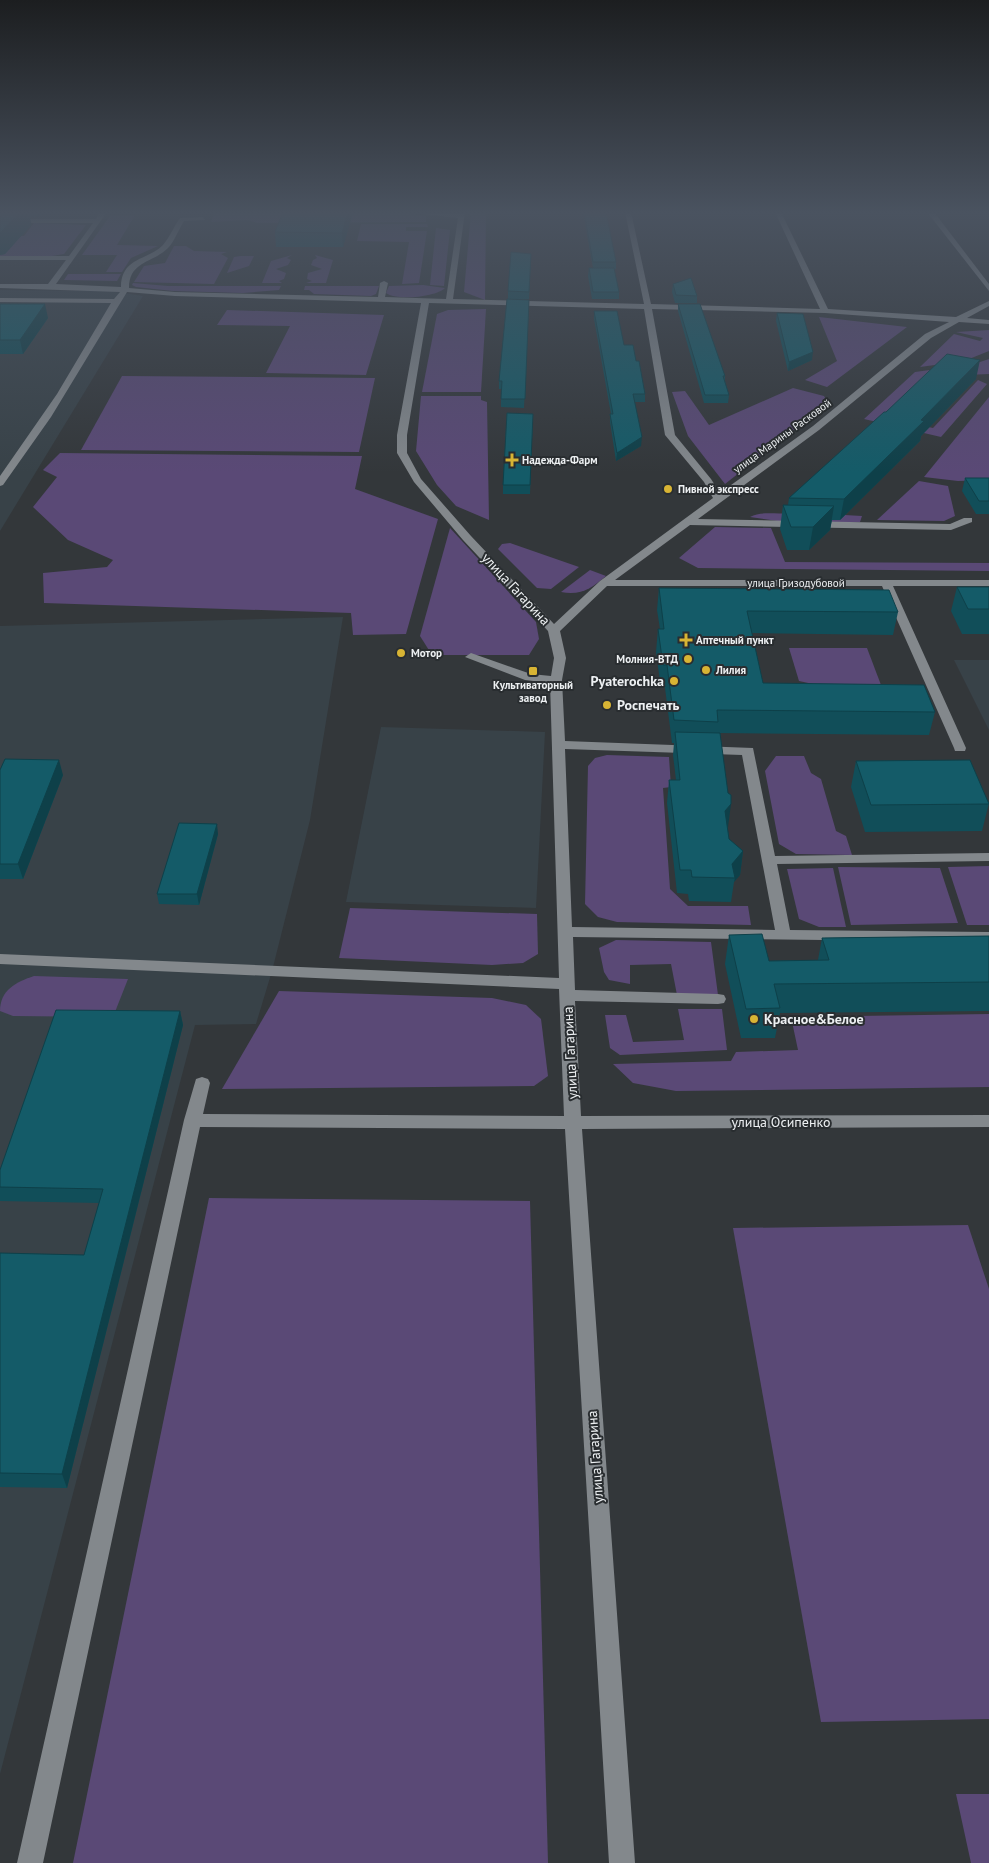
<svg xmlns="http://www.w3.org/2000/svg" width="989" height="1863" viewBox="0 0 989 1863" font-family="'PT Sans',sans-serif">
<rect width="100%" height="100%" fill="#33373a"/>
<!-- built -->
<g fill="#384248">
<polygon points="0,290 112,291 143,296 0,531"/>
<polygon points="343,617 310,820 272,971 256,1024 195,1025 0,1774 0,626"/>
<polygon points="954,660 989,660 989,730"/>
<polygon points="381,727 545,732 536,908 346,902"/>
</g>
<!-- green -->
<g fill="#5a4976">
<polygon points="180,212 393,212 426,216 426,222 258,223 247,220 211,222 214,214"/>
<polygon points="471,212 486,212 485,300 464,292"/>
<polygon points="120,215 135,215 117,245 158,246 131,258 122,272 106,272 117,255 82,255 110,216"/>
<polygon points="34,223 86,225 64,254 52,256 0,256 0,235 24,236"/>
<polygon points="361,224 427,224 428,227 406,227 406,231 427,231 419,283 402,284 409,242 357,241"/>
<polygon points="436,228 450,230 444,286 430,285"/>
<polygon points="174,246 186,246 194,251 227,252 221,254 228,258 214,284 134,282 144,266 165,263"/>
<polygon points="292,255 287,258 291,260 288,265 276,269 286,273 284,279 279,281 282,283 262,283 271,261"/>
<polygon points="315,255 333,260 326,283 306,283 312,281 307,279 308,273 322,269 311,265 313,260 317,258"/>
<polygon points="240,256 254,256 249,266 227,273 234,257"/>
<polygon points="68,274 121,274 117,281 64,280"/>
<polygon points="133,283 168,286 281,286 279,290 243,293 173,291 136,287 132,285"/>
<path d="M423 285 445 288C436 297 397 301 386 293L389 286Z"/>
<polygon points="305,286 379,286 376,294 371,296 314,294 309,290 304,290"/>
<polygon points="486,309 481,392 422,392 437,314 448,310"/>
<polygon points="227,310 384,315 366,375 266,373 290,326 217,325"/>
<polygon points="819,317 907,327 827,387 805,380 837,361"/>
<polygon points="989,330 989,351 964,361 920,367 954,334 980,341 983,338 956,332"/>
<polygon points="989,359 989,374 965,375 891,419 933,428 978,380 987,384 941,437 864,419 915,372 974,364"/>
<polygon points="122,376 375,378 359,452 81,450"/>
<polygon points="793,388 824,396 828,403 725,484 688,436 672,392 685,391 709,425"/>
<polygon points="421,396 481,396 481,400 487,402 489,520 456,506 437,485 416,451"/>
<polygon points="989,397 989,480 958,481 924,477"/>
<polygon points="60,453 362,456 355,489 438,519 406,634 353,635 351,613 44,603 43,573 107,567 113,560 68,540 33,507 57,477 43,470"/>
<polygon points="919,481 948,486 955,516 944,521 877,520"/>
<path d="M792 512 862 516 860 522H784L750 517C763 510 779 516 792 512Z"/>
<polygon points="715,527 771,528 785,562 989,563 989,571 698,568 679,558"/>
<polygon points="450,528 536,622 539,639 529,655 432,655 420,636"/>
<polygon points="510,543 579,567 551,589 537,588 498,549 502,544"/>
<path d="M590 570 606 576C592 588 581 596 561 592Z"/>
<polygon points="789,648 867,648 881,685 813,684 799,681"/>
<polygon points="607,755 669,757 671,787 663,788 670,889 688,906 748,906 751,925 617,922 598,917 585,904 588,766 595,758"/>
<polygon points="776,756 804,756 811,773 821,779 836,831 846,836 852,855 796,854 779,844 765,771"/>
<polygon points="989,866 989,925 967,925 948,867"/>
<polygon points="838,867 940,868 958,923 851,925"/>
<polygon points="833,868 846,927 819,927 799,919 787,869"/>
<polygon points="350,908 537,914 538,954 523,963 492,965 339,958"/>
<polygon points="616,940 711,942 718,995 677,995 671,964 630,965 630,984 609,980 604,972 599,948"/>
<path d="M34 976 128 979 113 1017 13 1016 0 1011C0 990 16 982 34 976Z"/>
<polygon points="279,991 492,998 526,1005 541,1019 548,1076 534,1086 222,1089"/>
<polygon points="678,1009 722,1009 727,1050 620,1055 610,1048 605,1015 626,1015 633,1042 684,1040"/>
<polygon points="989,1014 989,1087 676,1091 633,1083 613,1064 731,1061 736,1052 798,1050 791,1017"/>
<polygon points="209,1198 530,1201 548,1863 73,1863"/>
<polygon points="968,1225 989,1289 989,1719 821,1722 733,1228"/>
<polygon points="956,1794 989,1794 989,1863 971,1863"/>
</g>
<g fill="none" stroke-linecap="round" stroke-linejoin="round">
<!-- minor -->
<g fill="#83888c" fill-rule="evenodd">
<path d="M100 212H107L56 284 121 287C121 257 149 260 163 245 170 237 174 226 180 218L203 217 205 220 184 221C179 229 174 242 168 248 153 263 129 261 129 288L175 292 378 297 380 283 384 281 388 283 385 297 446 299 458 218 405 212H465L453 299 644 304 625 212H631L651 304 820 309 775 212H781L828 309 956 317 989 301V306L967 318 989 320V324L959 322 931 338 819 430 698 519 950 524 964 518H972V522L951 530 690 525 615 580H989V586H893L966 748 965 751H955L954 748 882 586H607L560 631 566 658 562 680 565 741 753 748 775 856 989 853V861L777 864 790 930 989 932V942L573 937 575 990 718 994 724 995 726 999 724 1003 718 1004 575 1001 581 1116 989 1115V1127L582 1129 635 1863H609L565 1129 200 1127 43 1863H17L184 1120 196 1079 202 1077 208 1079 210 1083 203 1114 564 1116 559 989 0 964V954L559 978 550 683 525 680 465 657 471 653 531 674 551 676 554 658 548 631 463 540 414 482 397 453V435L421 303 175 296 127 292 51 417 3 485 0 486V476L57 394 111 303 0 302V298L114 299 120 292 0 288V284H48L66 260H0V256H69L93 223H0V219H96ZM429 303 644 309 665 435 704 482 713 498 600 581 554 624 471 536 421 479 407 453V435ZM652 309 825 313 949 322 925 334 813 426 720 493 711 479 675 435ZM565 749 742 755 775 930 572 927Z"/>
<polygon points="927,212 934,212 989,284 989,291"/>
</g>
</g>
<!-- wall -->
<g fill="#114e59">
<polygon points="0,212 43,212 38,217 30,217 31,225 5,254 0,255"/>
<polygon points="283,212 353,212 343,247 276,247 275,232"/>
<polygon points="583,212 606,212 616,262 616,269 614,269 619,292 619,299 592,299 588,276 589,268 593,268"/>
<polygon points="531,254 529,299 508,299 508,291"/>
<polygon points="673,284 697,296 697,303 675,303 672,292"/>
<polygon points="529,300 524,408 501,407 501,389 499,389 499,381"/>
<polygon points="0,304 48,318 23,354 0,354"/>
<polygon points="678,304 725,376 725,381 729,395 728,403 704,403 678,311"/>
<polygon points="594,311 624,345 636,361 645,394 645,402 635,402 641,446 616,461 610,422 610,414 611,414 594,319"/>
<polygon points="777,313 812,360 788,371 776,321"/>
<polygon points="976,379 921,436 920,441 840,520 832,520 830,530 809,550 787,550 780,529 783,505 788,505 789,498 886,412"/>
<polygon points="533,414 530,494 503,494 503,485"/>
<polygon points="965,478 989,478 989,514 976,514 962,491"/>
<polygon points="957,587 989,587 989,634 962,634 951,611"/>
<polygon points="659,588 898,612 893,635 752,633 763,683 935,712 929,735 717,733 729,839 743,851 740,875 734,882 731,902 689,901 688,894 677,893 667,803 669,780 676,780 673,755 674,743 672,743 665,688 661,688 656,652 658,629 660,629 657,610"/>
<polygon points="856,761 989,803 982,831 865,832 851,787"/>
<polygon points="0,770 63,775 23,879 0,879"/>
<polygon points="218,834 199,905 159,904 157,894"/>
<polygon points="729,935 769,961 818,960 822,938 989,936 989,1011 780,1013 775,1038 741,1038 725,964"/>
<polygon points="180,1011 183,1025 67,1488 0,1487 0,1253 84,1255 99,1203 0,1201 0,1170"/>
</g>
<!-- shaded-wall -->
<g fill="#0e4049">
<polygon points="20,212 29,212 31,225 5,254 0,255 0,233"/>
<polygon points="37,212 43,212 38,217"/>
<polygon points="348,212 353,212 343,247 342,233"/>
<polygon points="45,304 48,318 23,354 20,340"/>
<polygon points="813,352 812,360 788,371 789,362"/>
<polygon points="980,360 976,379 921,436 920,441 840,520 844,499"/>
<polygon points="642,437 641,446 616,461 617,453"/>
<polygon points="834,506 830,530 809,550 813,527"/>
<polygon points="59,760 63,775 23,879 18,864"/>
<polygon points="731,804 728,827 722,835 725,811"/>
<polygon points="217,824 218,834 199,905 197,894"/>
<polygon points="743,851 740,875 734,882 735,878 732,864"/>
<polygon points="180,1011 183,1025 67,1488 62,1474"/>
</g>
<!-- building -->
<g fill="#145b68" stroke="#0e4049">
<polygon points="0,212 20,212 0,233"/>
<polygon points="283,212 348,212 342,233 275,232"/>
<polygon points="584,212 606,212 616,262 593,262"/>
<polygon points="511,252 531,254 529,292 508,291"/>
<polygon points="589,268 614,268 619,292 593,292"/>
<polygon points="691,278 697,296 676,295 673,284"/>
<polygon points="507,299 529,300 525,399 501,399 502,381 499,381"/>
<polygon points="0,304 45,304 20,340 0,340"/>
<polygon points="678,304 700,304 725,376 723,376 729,395 705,395"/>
<polygon points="594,311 617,311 624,345 633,345 636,361 639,361 645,394 633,394 642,437 617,453 610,414 613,414"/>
<polygon points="777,313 803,314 813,352 789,362"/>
<polygon points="947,354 980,360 921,420 924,421 844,499 789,498 884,412 886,412"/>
<polygon points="507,413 533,414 530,485 503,485"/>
<polygon points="965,478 989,478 989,501 979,501"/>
<polygon points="783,505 834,506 813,527 791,527"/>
<polygon points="957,587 989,587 989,609 968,609"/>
<polygon points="659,588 889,590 898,612 747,611 763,683 924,685 935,712 717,710 718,722 674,720 667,665 663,665 658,629 664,629"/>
<polygon points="675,732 720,733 728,793 731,795 731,804 725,811 729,839 743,851 732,864 735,878 692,877 691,870 680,870 669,780 680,780"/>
<polygon points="5,759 59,760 18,864 0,864 0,770"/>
<polygon points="970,760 989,804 871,805 856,761"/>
<polygon points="179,823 217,824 197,894 157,894"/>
<polygon points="762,934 769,961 829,960 822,938 989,936 989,982 774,984 780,1008 746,1009 729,935"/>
<polygon points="56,1010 180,1011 62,1474 0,1473 0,1253 84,1255 103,1189 0,1187 0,1170"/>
</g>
<!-- sky -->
<linearGradient id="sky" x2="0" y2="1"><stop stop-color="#1c1e20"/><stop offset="0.45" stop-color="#4a5360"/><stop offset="1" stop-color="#4a5360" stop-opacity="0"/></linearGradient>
<rect width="989" height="473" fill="url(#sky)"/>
<!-- markers -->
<g fill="#d8b434" stroke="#292d30" stroke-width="2">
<path d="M509.5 452.5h5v5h5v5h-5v5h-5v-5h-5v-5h5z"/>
<circle cx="668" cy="489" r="5"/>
<path d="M683.5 632.5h5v5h5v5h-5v5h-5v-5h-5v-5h5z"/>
<circle cx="401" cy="653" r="5"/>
<circle cx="688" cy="659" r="5"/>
<circle cx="706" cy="670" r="5"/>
<rect x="528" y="666" width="10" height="10" rx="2.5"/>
<circle cx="674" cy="681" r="5"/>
<circle cx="607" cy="705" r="5"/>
<circle cx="754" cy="1019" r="5"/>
</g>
<g text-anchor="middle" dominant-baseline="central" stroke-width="4" stroke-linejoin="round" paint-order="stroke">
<!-- far-street labels -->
<g font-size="11" fill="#edf0f2" stroke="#292d30">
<text transform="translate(782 436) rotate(-36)">улица Марины Расковой</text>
<text x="796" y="583">улица Гризодубовой</text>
</g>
<!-- far-poi labels -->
<g font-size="11" font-weight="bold" fill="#edf0f2" stroke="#292d30" text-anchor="start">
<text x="522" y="460">Надежда-Фарм</text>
<text x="678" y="489">Пивной экспресс</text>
<text x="696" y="640">Аптечный пункт</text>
<text x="411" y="653">Мотор</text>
<text x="678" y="659" text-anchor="end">Молния-ВТД</text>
<text x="716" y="670">Лилия</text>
<text x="533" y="685" text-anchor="middle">Культиваторный<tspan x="533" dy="13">завод</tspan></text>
</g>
<!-- street labels -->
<g font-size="14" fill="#edf0f2" stroke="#292d30">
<text transform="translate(516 589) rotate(47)">улица Гагарина</text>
<text transform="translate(570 1053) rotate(-93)">улица Гагарина</text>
<text x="781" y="1122">улица Осипенко</text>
<text transform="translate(595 1457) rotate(-94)">улица Гагарина</text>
</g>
<!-- poi labels -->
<g font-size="14" font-weight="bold" fill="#edf0f2" stroke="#292d30" text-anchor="start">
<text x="664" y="681" text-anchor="end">Pyaterochka</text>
<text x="617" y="705">Роспечать</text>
<text x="764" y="1019">Красное&amp;Белое</text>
</g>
</g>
</svg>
